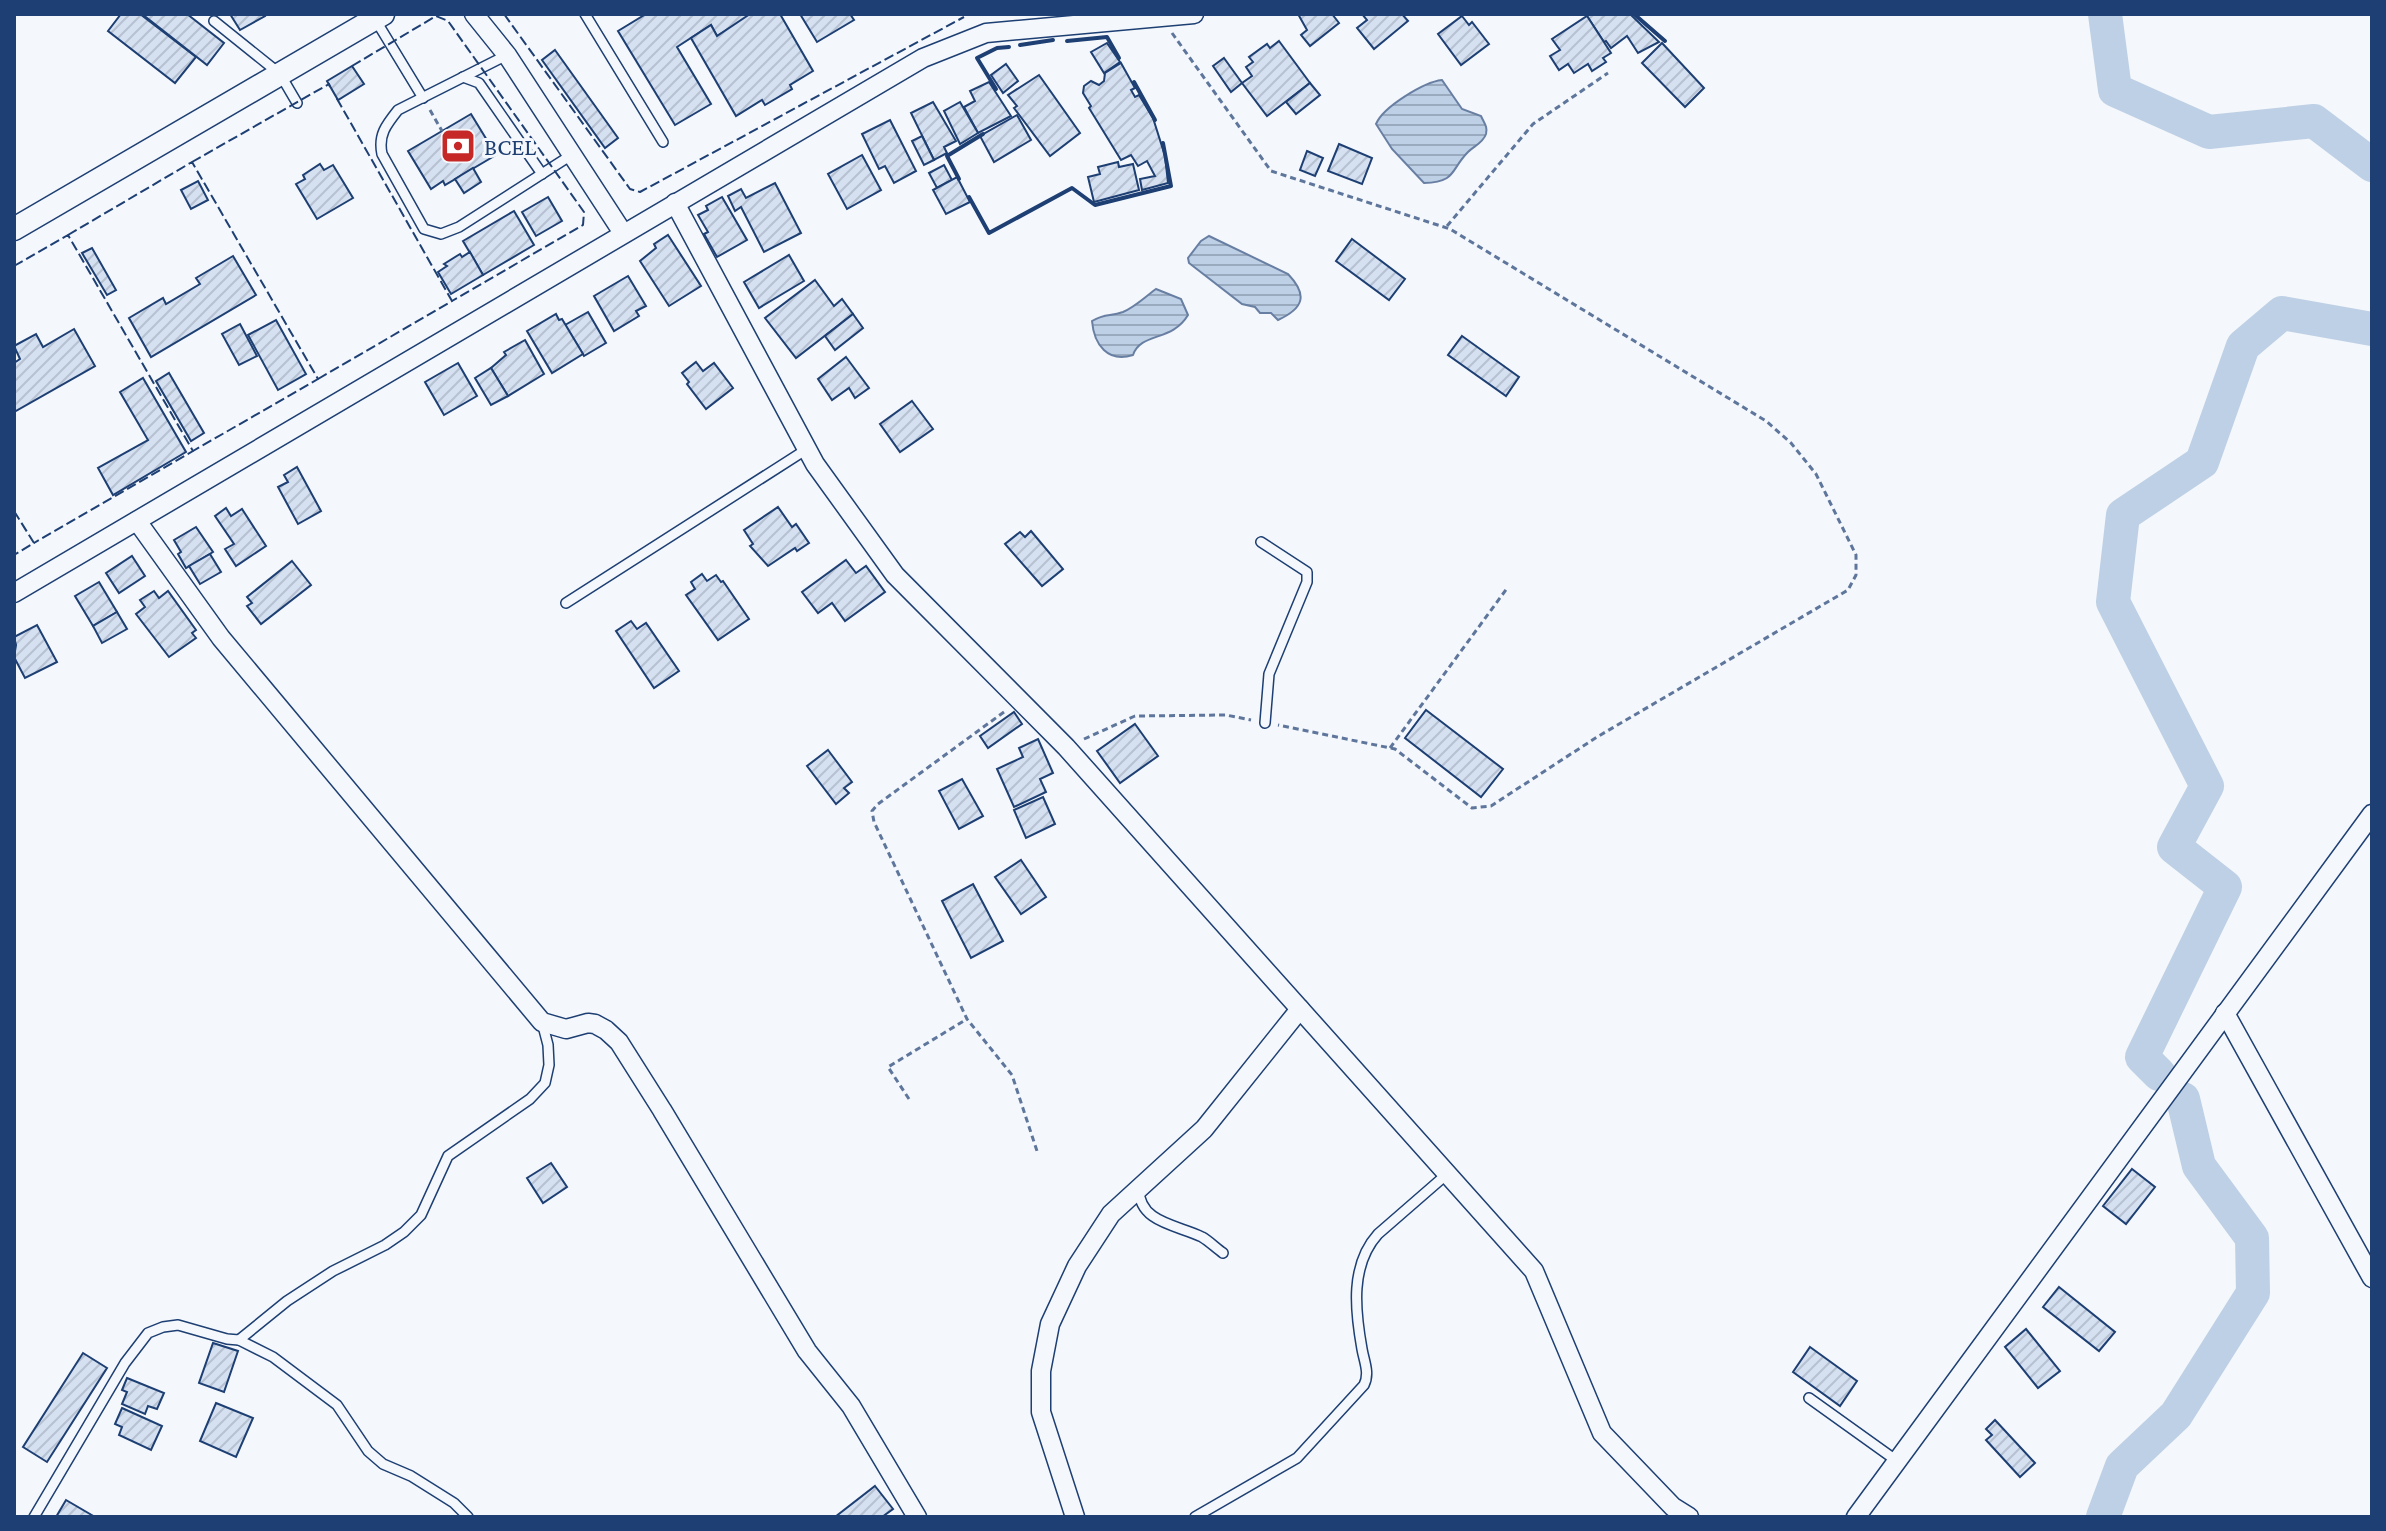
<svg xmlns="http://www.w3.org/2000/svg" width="2386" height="1531" viewBox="0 0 2386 1531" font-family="'Crimson Pro',serif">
<defs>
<pattern id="water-rules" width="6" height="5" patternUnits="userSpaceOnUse" patternTransform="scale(2)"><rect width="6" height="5" fill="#bed0e5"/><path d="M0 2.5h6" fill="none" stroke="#9aaabe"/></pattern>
<pattern id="building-hatch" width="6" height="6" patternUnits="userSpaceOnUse" patternTransform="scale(2)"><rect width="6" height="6" fill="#d5e0f0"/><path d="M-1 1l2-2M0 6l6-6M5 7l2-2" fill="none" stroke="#b6c1d1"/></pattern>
</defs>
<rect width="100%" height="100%" fill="#f4f7fb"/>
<!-- water -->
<g fill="url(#water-rules)" stroke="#687fa3" stroke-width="2">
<path d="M1442 80 1462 109 1481 116C1484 123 1488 127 1486 134 1483 143 1474 146 1468 152 1450 170 1457 182 1424 183L1392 149 1376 124C1383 107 1424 82 1442 80Z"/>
<path d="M1209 236 1288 274C1308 295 1304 308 1278 320L1271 313H1260L1255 307 1242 304 1189 263 1188 258 1201 241Z"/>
<path d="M1156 289 1181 299 1188 315C1172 342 1141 332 1133 355 1108 363 1094 345 1092 321 1106 313 1110 317 1123 312 1135 307 1145 297 1156 289Z"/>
</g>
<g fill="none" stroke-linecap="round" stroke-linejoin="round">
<!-- river -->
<g stroke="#bed0e5" stroke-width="34">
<polyline points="2105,14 2115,90 2209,132 2314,121 2372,165"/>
<polyline points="2159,1074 2142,1057 2225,887 2174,847 2207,786 2113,602 2123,515 2202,462 2243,346 2282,313 2372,329"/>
<polyline points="2103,1517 2122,1466 2176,1415 2253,1293 2252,1238 2199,1166 2183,1099"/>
</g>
</g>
<!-- building -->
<g fill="url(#building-hatch)" stroke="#1d3f73" stroke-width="2">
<polygon points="121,14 140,14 196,57 175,83 108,31"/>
<polygon points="142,14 187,14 224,43 207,65"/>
<polygon points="230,14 264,14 265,16 240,30"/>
<polygon points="646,14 751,15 717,36 711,25 677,47 711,104 675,125 618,31"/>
<polygon points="750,14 780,14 813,71 790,85 792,89 765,105 762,100 736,116 691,38 711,25 717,36"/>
<polygon points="800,14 850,14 854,20 817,42"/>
<polygon points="1298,14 1332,14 1339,23 1310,46 1301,35 1307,30"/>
<polygon points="1362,14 1402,14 1408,21 1374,49 1357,28 1367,20"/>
<polygon points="1590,14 1630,14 1659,42 1638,53 1627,36 1611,48 1606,41 1604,42 1587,16"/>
<polygon points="1462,16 1469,25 1472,22 1489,44 1461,65 1438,34"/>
<polygon points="1587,16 1611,53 1603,58 1606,62 1592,71 1588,64 1574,73 1568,64 1559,70 1550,56 1560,50 1552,39"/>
<polygon points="1279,41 1310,83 1267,116 1242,83 1252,76 1246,67 1253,62 1249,57 1267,44 1270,48"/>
<polygon points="1107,43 1120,62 1104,73 1091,52"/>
<polygon points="1662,43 1704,88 1685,107 1642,63"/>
<polygon points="555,50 618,138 605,148 542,60"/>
<polygon points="1224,58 1242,83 1231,92 1213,66"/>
<polygon points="1121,63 1135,88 1131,90 1135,97 1139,95 1153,118 1165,156 1168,183 1142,190 1140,179 1155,176 1147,161 1138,166 1131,155 1121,160 1089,108 1091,106 1083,93 1084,86 1091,81 1099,85 1104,81 1105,73"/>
<polygon points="1006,64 1018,81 1003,93 991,75"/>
<polygon points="352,66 364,84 338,100 327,81"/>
<polygon points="1039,75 1080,133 1050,156 1014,108 1017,106 1008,95"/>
<polygon points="989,82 1011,116 978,133 964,107 975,101 970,91"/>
<polygon points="1310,83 1320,95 1296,114 1286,102"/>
<polygon points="933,102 956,141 944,147 947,153 934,160 911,113"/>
<polygon points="960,102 978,133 960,144 944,111"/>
<polygon points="471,114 496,155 445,185 443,181 431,189 408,151"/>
<polygon points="1017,115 1031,140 994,162 980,136"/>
<polygon points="890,120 916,171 894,183 885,166 879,169 862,134"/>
<polygon points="922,136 934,160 924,165 912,141"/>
<polygon points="1339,144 1372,158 1362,184 1328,171"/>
<polygon points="1307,151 1323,158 1315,176 1300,170"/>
<polygon points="862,155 881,190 847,209 828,174"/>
<polygon points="1118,162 1119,167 1133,164 1139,190 1094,202 1088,177 1100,174 1098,167"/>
<polygon points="320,164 324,170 333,165 353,198 317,219 296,184 305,179 303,175"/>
<polygon points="944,165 952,180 937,188 929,173"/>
<polygon points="473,168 481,182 464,193 455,179"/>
<polygon points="957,177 970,202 946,214 933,190"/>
<polygon points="198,181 208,200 191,209 181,190"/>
<polygon points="775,183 801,233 764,252 741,207 735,211 728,196 741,189 746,198"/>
<polygon points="548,197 562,221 536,236 522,212"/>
<polygon points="722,197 747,240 717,257 704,234 708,232 698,215 708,210 706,206"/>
<polygon points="514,211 534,245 483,275 463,241"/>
<polygon points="668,235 701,286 669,306 640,261 656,248 654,244"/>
<polygon points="1352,239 1405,279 1389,300 1336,261"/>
<polygon points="92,248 116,290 107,295 82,253"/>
<polygon points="470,252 483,275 451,294 438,272 447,266 444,264 460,254 462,257"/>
<polygon points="789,255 804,281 759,308 744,282"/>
<polygon points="233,256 256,295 151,357 129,318 163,298 166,304 200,284 196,278"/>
<polygon points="628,276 646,306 636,311 639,316 614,331 594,296"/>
<polygon points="815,280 834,306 842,299 853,314 796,358 765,318"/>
<polygon points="588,312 606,343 584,356 565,325"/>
<polygon points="556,314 559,320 562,319 583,354 552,373 527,331"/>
<polygon points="853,314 863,328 835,350 825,336"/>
<polygon points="276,320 306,374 278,390 248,335"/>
<polygon points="240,324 257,356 239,365 222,334"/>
<polygon points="74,329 95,366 14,412 14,363 20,359 14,346 36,334 43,347"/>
<polygon points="1462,336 1519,377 1506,396 1448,355"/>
<polygon points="525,340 544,374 508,396 491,368 506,355 504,352"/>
<polygon points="846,357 869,388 855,398 849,388 832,400 818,379"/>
<polygon points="696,362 703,371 714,363 733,388 706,409 687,384 689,382 682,373"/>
<polygon points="458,363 477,396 444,415 425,382"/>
<polygon points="491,368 508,396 491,405 475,378"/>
<polygon points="169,373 204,433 191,441 156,381"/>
<polygon points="143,378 186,452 113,495 98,468 148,440 120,392"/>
<polygon points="912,401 933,429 900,452 880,424"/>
<polygon points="297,467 321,511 298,524 278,487 288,482 284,475"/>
<polygon points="778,507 792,527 796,524 809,543 797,551 795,548 768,566 750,546 753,544 744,530"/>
<polygon points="226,508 231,516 242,509 266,546 236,566 225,549 234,544 215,516"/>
<polygon points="196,527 213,552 186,568 178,554 181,552 174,540"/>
<polygon points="1031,531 1063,569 1042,586 1005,544 1020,532 1025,537"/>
<polygon points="210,554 221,572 200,584 189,566"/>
<polygon points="132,556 145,576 119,593 106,573"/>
<polygon points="846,560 856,573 866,566 885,592 845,621 832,603 818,613 802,592"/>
<polygon points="292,561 311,585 261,624 247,606 252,603 247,597"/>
<polygon points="702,574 707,581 716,575 721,582 723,581 749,619 718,640 686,595 695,589 691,582"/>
<polygon points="99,582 117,612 93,626 75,596"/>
<polygon points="154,591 159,598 168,591 196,630 192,633 196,638 169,657 136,614 145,607 140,600"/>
<polygon points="117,612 127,629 102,643 93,626"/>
<polygon points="631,621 637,629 646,623 679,671 654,688 616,631"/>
<polygon points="37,625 57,662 25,678 14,657 16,645 14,637"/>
<polygon points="1426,710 1503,769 1481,797 1405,738"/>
<polygon points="1014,712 1022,724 988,748 980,736"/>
<polygon points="1135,724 1158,756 1120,783 1097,751"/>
<polygon points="1038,739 1053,773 1040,779 1046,792 1014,807 997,769 1023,757 1019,748"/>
<polygon points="828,750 852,782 844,788 849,793 836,804 807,766"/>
<polygon points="962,779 983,816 959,829 939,791"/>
<polygon points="1043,797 1055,824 1026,838 1014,810"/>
<polygon points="1021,860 1046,897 1021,914 995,877"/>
<polygon points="973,884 1003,941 971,958 942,901"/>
<polygon points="551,1163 567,1187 543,1203 527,1178"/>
<polygon points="2132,1169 2155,1187 2126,1224 2103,1206"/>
<polygon points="2059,1287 2115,1332 2099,1351 2043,1307"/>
<polygon points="2026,1329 2060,1371 2038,1388 2005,1347"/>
<polygon points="213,1343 238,1351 224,1392 199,1383"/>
<polygon points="1810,1347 1857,1381 1840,1406 1793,1372"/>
<polygon points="83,1353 107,1368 47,1462 23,1447"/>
<polygon points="127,1378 164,1393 157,1409 148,1406 145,1414 122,1404 127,1392 122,1390"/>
<polygon points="216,1403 253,1418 236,1457 200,1441"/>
<polygon points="122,1408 162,1426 151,1450 119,1435 122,1427 115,1424"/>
<polygon points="1995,1420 2035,1463 2020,1477 1986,1440 1992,1435 1986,1429"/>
<polygon points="875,1486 893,1509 882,1517 835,1517"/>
<polygon points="66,1500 95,1517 56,1517"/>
</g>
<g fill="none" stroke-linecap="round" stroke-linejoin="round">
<defs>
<g id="service">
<polyline points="585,14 663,142"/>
<polyline points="375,19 423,98"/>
<polyline points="214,21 280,74 297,103"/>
<path d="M507 55 398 110C386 125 378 135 382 154L424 229 441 234 459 227 573 154"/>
<polyline points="463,77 479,83 542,174"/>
<polyline points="1261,542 1307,572 1307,582 1269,674 1265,723"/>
<polyline points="566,603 807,449"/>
<path d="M1139 1189C1139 1223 1178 1225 1202 1237 1209 1241 1216 1248 1223 1253"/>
<polyline points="239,1340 287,1301 333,1271 385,1245 404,1232 421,1215 448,1156 530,1099 545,1083 549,1065 548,1045 542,1022"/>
<polyline points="1809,1398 1897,1461"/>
<polyline points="34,1517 125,1363 148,1333 163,1327 178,1325 227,1339 239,1340 273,1357 337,1405 368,1451 383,1464 411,1476 454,1503 468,1517"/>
<path d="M1195 1517 1297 1458 1364 1385C1370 1373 1364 1361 1362 1349 1355 1310 1350 1265 1378 1234L1447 1174"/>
</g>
<g id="minor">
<polyline points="474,14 507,55 623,233"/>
<polyline points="675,203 815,464 895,575 1066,747 1534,1271 1602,1433 1673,1507 1689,1517"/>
<polyline points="137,521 221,638 542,1022 566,1029 588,1023 595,1024 606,1030 619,1042 662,1110 807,1351 851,1406 917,1517"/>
<polyline points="14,593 923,58 986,33 1194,14"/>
<polyline points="2225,1013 2372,1278"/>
<polyline points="1075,1517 1041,1412 1041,1371 1050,1324 1077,1266 1111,1214 1204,1129 1300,1009"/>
<polyline points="1856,1517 2372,814"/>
</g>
<polyline id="tertiary" points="14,229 383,14"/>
</defs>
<!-- service casing -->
<use href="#service" stroke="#1d3f73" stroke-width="12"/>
<!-- minor casing -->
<use href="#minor" stroke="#1d3f73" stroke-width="21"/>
<!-- tertiary casing -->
<use href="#tertiary" stroke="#1d3f73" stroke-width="25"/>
<!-- path -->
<g stroke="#5e769c" stroke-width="3" stroke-dasharray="6 4" stroke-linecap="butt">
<polyline points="1172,33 1271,171 1450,229 1766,421 1791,443 1816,474 1856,555 1856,575 1848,590 1597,737 1491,806 1472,808 1395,749 1278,725"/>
<polyline points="430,110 442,131"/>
<polyline points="1447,226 1533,124 1608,73"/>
<polyline points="1004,712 878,804 872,811 874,822 967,1019 1012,1075 1037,1151"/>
<polyline points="1084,739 1135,716 1226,715 1251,720"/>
<polyline points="1390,748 1508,587"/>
<polyline points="909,1099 888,1067 967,1019"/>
</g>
<!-- service -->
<use href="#service" stroke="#f4f7fb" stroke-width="9"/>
<!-- minor -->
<use href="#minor" stroke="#f4f7fb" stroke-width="18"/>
<!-- tertiary -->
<use href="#tertiary" stroke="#f4f7fb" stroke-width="22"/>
<!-- fence -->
<g stroke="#1d3f73" stroke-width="2" stroke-dasharray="10 4" stroke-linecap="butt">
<polyline points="504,14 630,189 640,192 964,17"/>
<polyline points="352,66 436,16 448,21 584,212 583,225 452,301"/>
<polyline points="192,162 329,84 330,87"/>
<polyline points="68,235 192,162 318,379 193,451"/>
<polyline points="14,266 68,235 193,451 34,543"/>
<polyline points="318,379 452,301 336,97"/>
<polyline points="14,511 34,543 14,555"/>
</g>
<!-- wall -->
<g stroke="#1d3f73" stroke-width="4">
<polyline points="1634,14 1665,41"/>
<polyline points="1067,41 1107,37 1119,58"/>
<polyline points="1020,45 1053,40"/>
<polyline points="1134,82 1155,120"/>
<polyline points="996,89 977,58 997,48 1009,47"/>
<polyline points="959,179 947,156 983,134"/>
<polyline points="969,197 989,233 1072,188 1095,205 1171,186 1163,143"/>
</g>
</g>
<!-- icons -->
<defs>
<symbol id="bank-square" viewBox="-11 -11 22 22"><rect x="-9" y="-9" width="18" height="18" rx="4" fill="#c62828" stroke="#f4f7fb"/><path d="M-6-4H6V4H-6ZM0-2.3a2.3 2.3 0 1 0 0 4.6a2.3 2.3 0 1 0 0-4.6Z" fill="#fff"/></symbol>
</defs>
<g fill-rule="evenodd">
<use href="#bank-square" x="438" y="126" width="40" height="40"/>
</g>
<g text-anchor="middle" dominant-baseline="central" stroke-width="6" stroke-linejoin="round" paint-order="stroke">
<!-- poi labels -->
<g font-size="24" fill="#1d3f73" stroke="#f4f7fb" text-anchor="start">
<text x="484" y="146">BCEL</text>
</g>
</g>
<!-- border -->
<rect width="2386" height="1531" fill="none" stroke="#1d3f73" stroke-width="32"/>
</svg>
